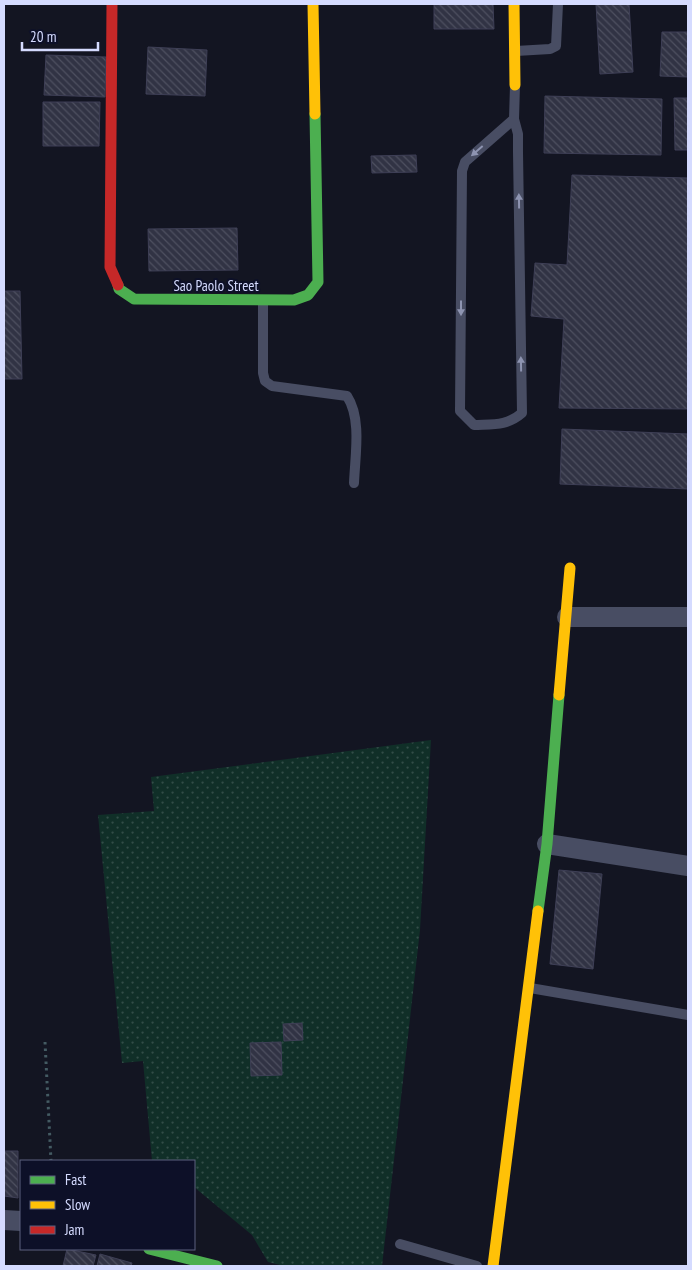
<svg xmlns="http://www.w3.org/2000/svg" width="692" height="1270" viewBox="0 0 692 1270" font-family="'PT Sans Narrow',sans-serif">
<defs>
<pattern id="grass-dots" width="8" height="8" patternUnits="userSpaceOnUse" patternTransform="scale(1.25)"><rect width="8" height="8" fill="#102f28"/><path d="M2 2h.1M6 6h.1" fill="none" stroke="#324d48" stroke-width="1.8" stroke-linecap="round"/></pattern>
<pattern id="building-back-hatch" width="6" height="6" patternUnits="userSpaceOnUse" patternTransform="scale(1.25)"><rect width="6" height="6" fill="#313344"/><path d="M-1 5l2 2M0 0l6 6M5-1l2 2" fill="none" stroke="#4e5060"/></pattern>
</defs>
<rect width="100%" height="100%" fill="#131522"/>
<!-- grass -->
<polygon fill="url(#grass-dots)" points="431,740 420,930 382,1266 284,1266 268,1262 252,1235 194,1187 194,1161 152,1161 143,1061 122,1063 98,815 154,811 151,777"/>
<!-- building -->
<g fill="url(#building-back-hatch)" stroke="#3e3f56">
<polygon points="434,4 493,4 494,29 434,29"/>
<polygon points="596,4 629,4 633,72 600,74"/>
<polygon points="662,32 688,32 688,77 660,76"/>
<polygon points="148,47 207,50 205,96 146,94"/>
<polygon points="46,55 106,57 105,97 44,95"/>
<polygon points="545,96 662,99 661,155 544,153"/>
<polygon points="674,98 688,98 688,150 675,150"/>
<polygon points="43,102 100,102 99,146 43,146"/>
<polygon points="416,155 417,172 372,173 371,156"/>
<polygon points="572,175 688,178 688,409 559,408 564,319 531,316 535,263 567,265"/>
<polygon points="237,228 238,270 149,271 148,229"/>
<polygon points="4,291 20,291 22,379 4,379"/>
<polygon points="562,429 688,434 688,489 560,484"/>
<polygon points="559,870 602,874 593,969 550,964"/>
<polygon points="302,1023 303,1040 284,1041 283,1024"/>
<polygon points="281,1042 282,1075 251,1076 250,1043"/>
<polygon points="4,1151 18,1151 18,1198 4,1196"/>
<polygon points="67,1249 96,1255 93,1266 63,1266"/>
<polygon points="100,1254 132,1263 131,1266 97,1266"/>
</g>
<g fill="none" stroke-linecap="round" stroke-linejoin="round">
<!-- path -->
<polyline stroke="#445b63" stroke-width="3" stroke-dasharray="2.5 4" stroke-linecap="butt" points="45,1042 51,1161"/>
<!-- lane -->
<g stroke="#484d63" stroke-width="10">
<polyline points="516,51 550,49 556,46 558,4"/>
<path d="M514 119 465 162 462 171 460 411 474 425C493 424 507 426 522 413L518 152V134L514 119 515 85"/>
<path d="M263 301V373L265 381 272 386 347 396C362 419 355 456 354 483"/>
<polyline points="530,988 688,1015"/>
<polyline points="400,1244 477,1266"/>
</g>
<!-- street -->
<g stroke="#484d63" stroke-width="20">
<polyline points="567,617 688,617"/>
<polyline points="547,844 688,866"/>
<polyline points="4,1220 21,1221"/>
</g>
<!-- fast -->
<g stroke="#4caf50" stroke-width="11">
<polyline points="118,285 119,289 134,299 294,300 308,295 318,282 315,114"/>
<polyline points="538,911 547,844 559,695"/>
<polyline points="149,1249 217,1266"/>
</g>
<!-- slow -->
<g stroke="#ffc107" stroke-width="11">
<polyline points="313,4 315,114"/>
<polyline points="514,4 515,85"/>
<polyline points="559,695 570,568"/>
<polyline points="493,1266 538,911"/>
</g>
<!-- jam -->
<polyline stroke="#c62828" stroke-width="11" points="112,4 110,267 118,285"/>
</g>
<!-- one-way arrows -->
<defs><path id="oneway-solid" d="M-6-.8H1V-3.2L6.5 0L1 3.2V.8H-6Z" transform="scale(1.25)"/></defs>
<g fill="#8e94b1">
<use href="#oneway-solid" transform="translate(477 151) rotate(139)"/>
<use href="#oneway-solid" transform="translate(519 201) rotate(-91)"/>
<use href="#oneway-solid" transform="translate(461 308) rotate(90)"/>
<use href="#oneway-solid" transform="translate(521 364) rotate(-91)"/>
</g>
<g text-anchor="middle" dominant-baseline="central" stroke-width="4" stroke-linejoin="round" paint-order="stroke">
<!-- street labels -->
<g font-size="15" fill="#d5dbff" stroke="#0d1028">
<text x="216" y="285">Sao Paolo Street</text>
</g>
</g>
<!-- border -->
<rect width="692" height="1270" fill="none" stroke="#d5dbff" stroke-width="10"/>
<!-- legend -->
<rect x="20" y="1160" width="175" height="90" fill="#0d1028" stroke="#5d617e"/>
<rect x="30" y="1176" width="25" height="8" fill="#4caf50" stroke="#5d617e"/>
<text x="65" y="1185" font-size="15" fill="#d5dbff">Fast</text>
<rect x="30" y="1201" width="25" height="8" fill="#ffc107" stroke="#5d617e"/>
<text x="65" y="1210" font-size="15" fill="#d5dbff">Slow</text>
<rect x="30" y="1226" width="25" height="8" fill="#c62828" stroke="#5d617e"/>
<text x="65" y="1235" font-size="15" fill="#d5dbff">Jam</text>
<!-- scale -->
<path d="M22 42v8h76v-8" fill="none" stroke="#d5dbff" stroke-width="2.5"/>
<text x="30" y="42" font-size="15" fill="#d5dbff" stroke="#0d1028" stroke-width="4" paint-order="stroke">20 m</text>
</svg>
